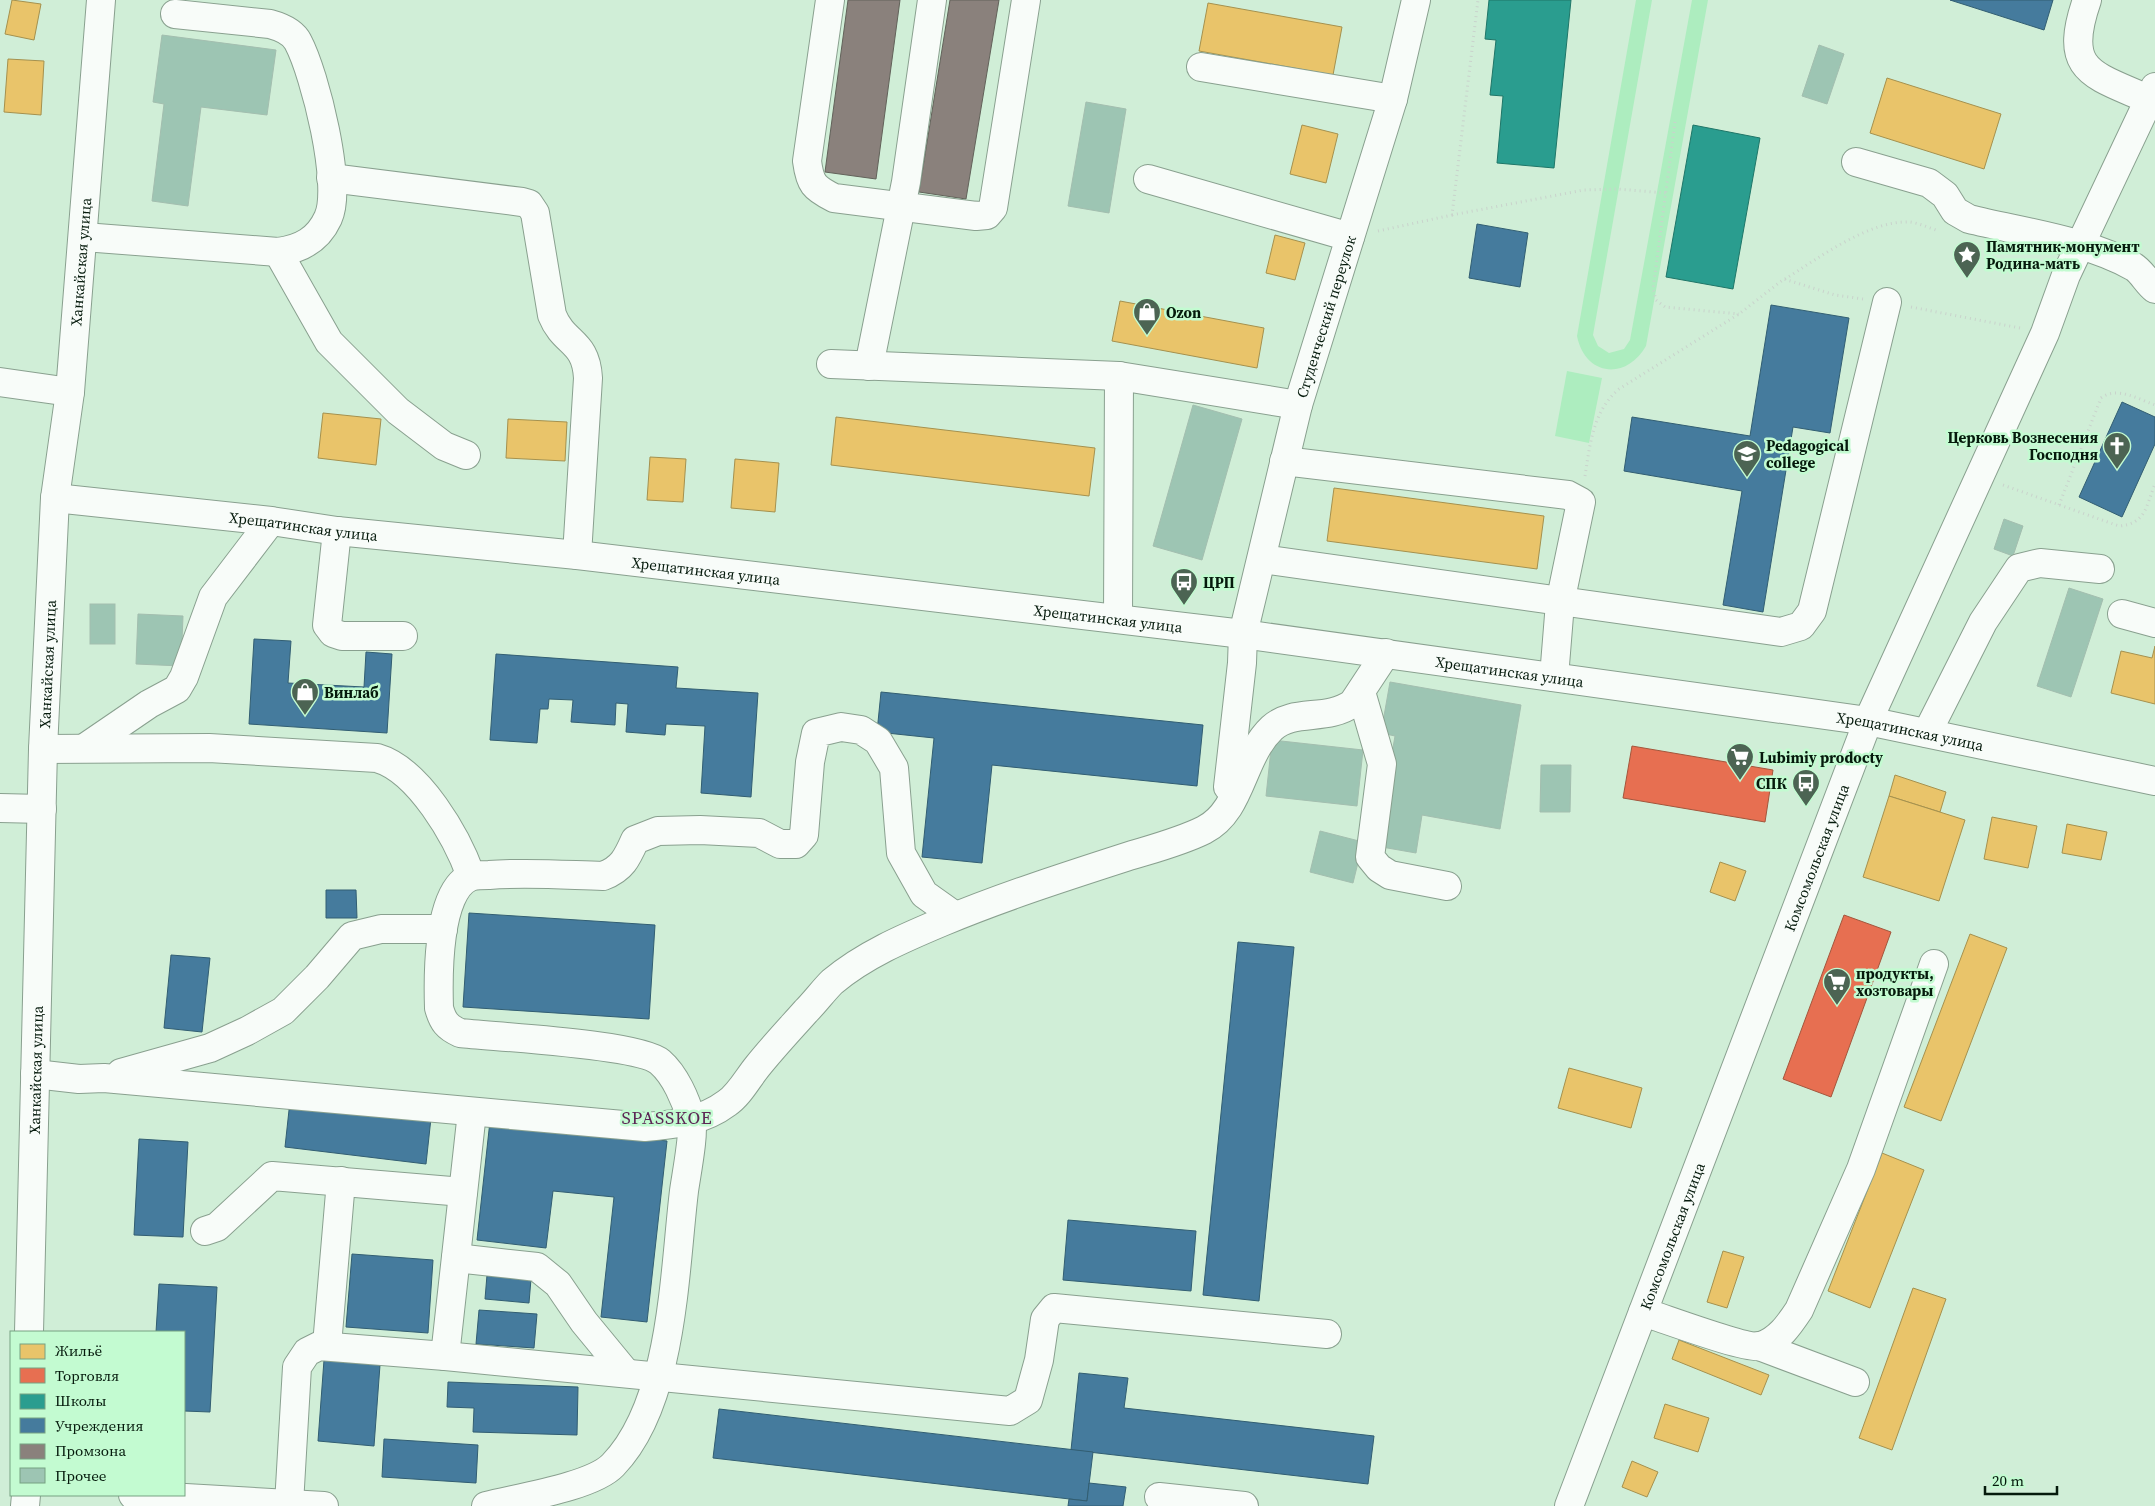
<svg xmlns="http://www.w3.org/2000/svg" width="2155" height="1506" viewBox="0 0 2155 1506" font-family="'Source Serif 4',serif">
<rect width="100%" height="100%" fill="#d0eed7"/>
<!-- green -->
<g fill="#adedbf">
<path d="M1636 0H1652L1593 335 1598 346 1609 353 1624 349 1630 340 1692 0H1708L1646 346C1626 381 1585 376 1577 336Z"/>
<polygon points="1567,371 1602,378 1589,443 1555,436"/>
</g>
<!-- homes -->
<g fill="#e9c46a" stroke="#a5914e">
<polygon points="12,0 41,4 34,40 5,34"/>
<polygon points="1208,3 1342,27 1333,75 1199,51"/>
<polygon points="8,59 44,61 41,115 4,112"/>
<polygon points="1887,78 2001,114 1984,169 1870,133"/>
<polygon points="1302,125 1338,134 1326,183 1290,174"/>
<polygon points="1275,235 1305,243 1295,280 1266,273"/>
<polygon points="1120,301 1264,328 1257,368 1112,341"/>
<polygon points="323,413 381,419 376,465 318,458"/>
<polygon points="836,417 1095,448 1089,496 831,465"/>
<polygon points="508,419 567,422 565,461 506,458"/>
<polygon points="650,457 686,459 683,502 647,500"/>
<polygon points="735,459 779,463 775,512 731,508"/>
<polygon points="1334,488 1544,516 1537,569 1327,541"/>
<polygon points="2155,646 2155,704 2111,693 2121,651 2152,658"/>
<polygon points="1895,775 1946,792 1940,812 1889,796"/>
<polygon points="1889,796 1965,820 1939,901 1863,877"/>
<polygon points="1992,817 2037,826 2028,868 1984,859"/>
<polygon points="2067,824 2107,832 2101,860 2062,853"/>
<polygon points="1720,862 1746,871 1735,901 1710,892"/>
<polygon points="1970,934 2007,948 1941,1121 1904,1107"/>
<polygon points="1569,1068 1642,1088 1631,1128 1558,1108"/>
<polygon points="1882,1153 1924,1170 1870,1308 1828,1291"/>
<polygon points="1723,1251 1744,1257 1727,1308 1707,1302"/>
<polygon points="1913,1288 1946,1299 1892,1450 1859,1438"/>
<polygon points="1679,1340 1769,1375 1761,1395 1672,1359"/>
<polygon points="1665,1404 1709,1418 1698,1452 1654,1438"/>
<polygon points="1632,1461 1658,1472 1647,1497 1622,1487"/>
</g>
<!-- shops -->
<g fill="#e76f51" stroke="#a3563c">
<polygon points="1632,746 1773,770 1765,822 1623,798"/>
<polygon points="1844,915 1891,932 1831,1097 1783,1079"/>
</g>
<!-- schools -->
<g fill="#2a9d8f" stroke="#1f7668">
<polygon points="1489,0 1571,0 1554,168 1497,163 1503,96 1490,95 1496,40 1485,39"/>
<polygon points="1693,125 1760,138 1733,289 1666,277"/>
</g>
<!-- public -->
<g fill="#457b9d" stroke="#325e72">
<polygon points="1950,0 2053,0 2044,30"/>
<polygon points="1477,224 1528,233 1520,287 1469,278"/>
<polygon points="1771,305 1849,318 1830,433 1793,427 1763,612 1723,605 1742,491 1624,471 1632,417 1750,436"/>
<polygon points="2122,402 2155,417 2155,444 2122,517 2079,497"/>
<polygon points="254,639 291,641 288,683 364,687 366,652 392,654 387,733 249,724"/>
<polygon points="496,654 678,667 676,688 758,693 751,797 701,793 705,726 666,724 665,735 626,732 628,704 616,703 615,725 571,722 573,700 549,699 548,709 540,709 537,743 490,740"/>
<polygon points="881,692 1203,725 1197,786 992,765 982,863 922,857 934,738 877,732"/>
<polygon points="326,890 356,890 357,918 326,918"/>
<polygon points="469,913 655,925 649,1019 463,1007"/>
<polygon points="1238,942 1294,947 1259,1301 1203,1295"/>
<polygon points="171,955 210,958 202,1032 164,1028"/>
<polygon points="290,1101 431,1118 426,1164 285,1147"/>
<polygon points="490,1121 667,1141 647,1322 601,1317 614,1197 553,1191 546,1248 477,1240"/>
<polygon points="139,1139 188,1142 183,1237 134,1235"/>
<polygon points="1068,1220 1196,1231 1191,1291 1063,1280"/>
<polygon points="352,1254 433,1260 428,1333 346,1327"/>
<polygon points="487,1275 531,1279 529,1303 485,1299"/>
<polygon points="159,1284 217,1287 210,1412 184,1411 184,1332 156,1332"/>
<polygon points="479,1310 537,1314 534,1348 476,1344"/>
<polygon points="324,1360 380,1365 374,1446 318,1441"/>
<polygon points="1079,1373 1128,1378 1124,1408 1374,1436 1368,1484 1071,1450"/>
<polygon points="448,1382 578,1387 577,1435 473,1432 474,1408 447,1407"/>
<polygon points="719,1409 1093,1452 1087,1501 713,1458"/>
<polygon points="384,1439 478,1445 476,1483 382,1477"/>
<polygon points="1089,1483 1126,1487 1123,1506 1068,1506 1069,1499 1087,1501"/>
</g>
<!-- industry -->
<g fill="#8a817c" stroke="#62625a">
<polygon points="848,0 900,0 876,179 825,172"/>
<polygon points="950,0 999,0 966,199 919,192"/>
</g>
<!-- building -->
<g fill="#9dc5b3" stroke="#a3beaf">
<polygon points="162,35 276,50 267,115 201,107 188,206 152,201 164,104 153,102"/>
<polygon points="1819,45 1844,54 1827,104 1802,96"/>
<polygon points="1086,102 1126,109 1109,213 1068,206"/>
<polygon points="1193,405 1242,419 1202,560 1153,546"/>
<polygon points="2004,519 2023,526 2013,556 1994,549"/>
<polygon points="2069,588 2103,599 2071,697 2037,686"/>
<rect x="90" y="604" width="25" height="40"/>
<polygon points="138,614 183,616 181,666 136,664"/>
<polygon points="1390,682 1521,705 1500,829 1422,815 1416,853 1376,846 1395,736 1381,733"/>
<polygon points="1272,740 1363,750 1357,806 1266,796"/>
<polygon points="1541,765 1571,765 1570,812 1540,812"/>
<polygon points="1320,831 1363,842 1353,883 1310,872"/>
</g>
<g fill="none" stroke-linecap="round" stroke-linejoin="round">
<defs>
<g id="minor">
<path d="M830 0 807 161C810 184 814 188 834 198L976 216 987 215 993 208 1026 0"/>
<path d="M2087 0C2062 72 2092 74 2150 100"/>
<polyline points="1201,67 1393,99"/>
<path d="M1856 162 1929 183 1945 195 1955 211 1969 219C2021 232 2087 240 2134 267 2142 272 2147 283 2155 289"/>
<path d="M331 178 522 202 529 204 535 213 552 315C564 345 586 340 588 378L577 555"/>
<polyline points="1148,179 1350,237"/>
<path d="M84 237 278 252C301 249 318 240 328 218 343 186 315 74 298 42 293 32 281 27 270 24L175 14"/>
<polyline points="278,252 329,342 398,411 444,446 466,455"/>
<polyline points="831,364 1119,376 1298,405"/>
<polyline points="869,366 906,182 932,0"/>
<polyline points="0,382 70,392"/>
<polyline points="1284,461 1568,495 1581,502 1560,603 1554,677"/>
<path id="s1" d="M55 498 271 521 337 531 577 555 1243 634 1868 721 2155 781"/>
<polyline points="337,531 327,625 333,633 342,636 403,636"/>
<polyline points="1262,559 1781,632 1801,626 1812,611 1887,302"/>
<polyline points="2122,614 2155,623"/>
<polyline points="1118,619 1119,376"/>
<polyline points="1361,692 1382,764 1370,857 1379,868 1390,875 1447,886"/>
<polyline points="1927,733 1983,622 2019,568 2040,563 2100,569"/>
<polyline points="86,747 149,704 177,689 184,677 213,597 271,521"/>
<path d="M43 749 209 748 377 758C419 770 457 837 471 876"/>
<path id="s2" d="M1228 787 1242 663 1243 634 1298 405 1393 99 1416 0"/>
<polyline points="0,808 42,809"/>
<polyline points="121,1073 210,1048 247,1031 283,1011 317,977 352,936 381,929 443,929"/>
<path d="M35 1074 79 1079 104 1078 645 1127C674 1125 703 1121 727 1103 739 1095 748 1078 757 1067 773 1047 790 1029 806 1011 815 1002 823 991 832 982 864 955 904 938 942 922 1002 897 1064 877 1126 857 1152 849 1180 842 1204 830 1242 811 1241 757 1272 728 1294 708 1327 722 1353 703L1386 653"/>
<polyline points="205,1231 217,1227 272,1176 463,1192"/>
<polyline points="456,1258 537,1267 558,1284 584,1322 626,1373"/>
<path d="M1643 1312C1663 1318 1747 1350 1761 1346 1779 1340 1789 1325 1799 1310L1861 1169 1934 964"/>
<path id="s3" d="M29 1332 43 749 55 498 70 392 101 0"/>
<polyline points="327,1345 341,1181"/>
<polyline points="1759,1346 1855,1382"/>
<polyline points="445,1356 472,1112"/>
<polyline points="133,1495 324,1506"/>
<polyline points="1159,1497 1244,1506"/>
<polyline points="289,1504 297,1367 307,1352 319,1346 445,1356 1010,1411 1028,1400 1039,1360 1045,1319 1054,1308 1327,1334"/>
<polyline points="25,1506 26,1495"/>
<path d="M486 1506C517 1498 592 1487 613 1465 673 1403 674 1274 684 1191 686 1176 695 1131 691 1119 686 1100 675 1075 660 1062 639 1044 496 1037 460 1033 447 1027 443 1022 439 1008 438 977 437 891 470 877 475 875 484 875 489 875 527 872 566 875 603 876 622 869 627 858 635 840L658 831 700 830 759 833 780 844H796L804 835 810 762 816 733 841 727 861 730 878 741 894 768 901 853 924 894 955 916"/>
<path id="s4" d="M1569 1506 1868 721 2045 333 2066 275 2155 87"/>
</g>
</defs>
<!-- minor casing -->
<use href="#minor" stroke="#89a08f" stroke-width="30"/>
<!-- path -->
<g stroke="#c9d3cc" stroke-width="3" stroke-dasharray="1 4" stroke-linecap="butt">
<polyline points="1675,122 1653,289 1656,300 1665,307 1739,314"/>
<polyline points="1452,215 1584,190 1617,189 1666,193"/>
<polyline points="1378,231 1452,215 1478,0"/>
<polyline points="2024,260 2042,266"/>
<path d="M1785 279C1819 258 1869 220 1910 222 1918 223 1927 227 1936 230"/>
<polyline points="1911,307 2020,328"/>
<path d="M1585 476C1590 444 1593 411 1619 389L1739 314 1784 279 1835 295 1863 299"/>
<path d="M2003 485 2119 526C2146 524 2146 506 2155 484"/>
<path d="M2059 505 2101 398C2117 386 2138 399 2155 405"/>
</g>
<!-- minor -->
<use href="#minor" stroke="#f8fcf9" stroke-width="28"/>
</g>
<!-- icons -->
<defs>
<symbol id="sight-pin" viewBox="-11 -11 22 30"><path d="M0 17L-7.5 6A9.5 9.5 0 1 1 7.5 6Z" fill="#4c6453" stroke="#c3fbd1"/><path d="M0-6L1.8-2.2L6-1.7L2.9 1.2L3.7 5.4L0 3.3L-3.7 5.4L-2.9 1.2L-6-1.7L-1.8-2.2Z" fill="#fff"/></symbol>
<symbol id="shop-pin" viewBox="-11 -11 22 30"><path d="M0 17L-7.5 6A9.5 9.5 0 1 1 7.5 6Z" fill="#4c6453" stroke="#c3fbd1"/><path d="M-5-2.5h2.3a2.7 3.5 0 0 1 5.4 0H5L5.5 6h-11ZM-1.5-2.5h3a1.5 2.3 0 0 0-3 0Z" fill="#fff"/></symbol>
<symbol id="church-pin" viewBox="-11 -11 22 30"><path d="M0 17L-7.5 6A9.5 9.5 0 1 1 7.5 6Z" fill="#4c6453" stroke="#c3fbd1"/><path d="M-1.2-6h2.4v3.5h3.3v2.4h-3.3V6h-2.4V-.1h-3.3v-2.4h3.3Z" fill="#fff"/></symbol>
<symbol id="university-pin" viewBox="-11 -11 22 30"><path d="M0 17L-7.5 6A9.5 9.5 0 1 1 7.5 6Z" fill="#4c6453" stroke="#c3fbd1"/><path d="M0-5L7-2L0 1L-7-2ZM-4 1L0 2.5L4 1V4Q0 6-4 4Z" fill="#fff"/></symbol>
<symbol id="bus-pin" viewBox="-11 -11 22 30"><path d="M0 17L-7.5 6A9.5 9.5 0 1 1 7.5 6Z" fill="#4c6453" stroke="#c3fbd1"/><path d="M-5-6H5V4H4V6H2V4H-2V6H-4V4H-5ZM-3.5-4V0h7V-4ZM-3.5 1.2v1.5H-2V1.2ZM2 1.2v1.5H3.5V1.2Z" fill="#fff"/></symbol>
<symbol id="supermarket-pin" viewBox="-11 -11 22 30"><path d="M0 17L-7.5 6A9.5 9.5 0 1 1 7.5 6Z" fill="#4c6453" stroke="#c3fbd1"/><path d="M-6-5.5h2.5l.6 2H6L4.5 2H-2.5L-4.4-4H-6ZM-1.5 3.2a1.3 1.3 0 1 0 .1 0ZM3 3.2a1.3 1.3 0 1 0 .1 0Z" fill="#fff"/></symbol>
</defs>
<g fill-rule="evenodd">
<use href="#sight-pin" x="1951" y="239" width="32" height="43"/>
<use href="#shop-pin" x="1131" y="296" width="32" height="43"/>
<use href="#church-pin" x="2101" y="430" width="32" height="43"/>
<use href="#university-pin" x="1731" y="438" width="32" height="43"/>
<use href="#bus-pin" x="1168" y="566" width="32" height="43"/>
<use href="#shop-pin" x="289" y="676" width="32" height="43"/>
<use href="#supermarket-pin" x="1724" y="741" width="32" height="43"/>
<use href="#bus-pin" x="1790" y="767" width="32" height="43"/>
<use href="#supermarket-pin" x="1821" y="966" width="32" height="43"/>
</g>
<g text-anchor="middle" dominant-baseline="central" stroke-width="5" stroke-linejoin="round" paint-order="stroke">
<!-- poi labels -->
<g font-size="15" font-weight="bold" fill="#051a0c" stroke="#c3fbd1" text-anchor="start">
<text x="1986" y="246">Памятник-монумент<tspan x="1986" dy="17">Родина-мать</tspan></text>
<text x="1166" y="312">Ozon</text>
<text x="2098" y="437" text-anchor="end">Церковь Вознесения<tspan x="2098" dy="17">Господня</tspan></text>
<text x="1766" y="445">Pedagogical<tspan x="1766" dy="17">college</tspan></text>
<text x="1203" y="582">ЦРП</text>
<text x="324" y="692">Винлаб</text>
<text x="1759" y="757">Lubimiy prodocty</text>
<text x="1787" y="783" text-anchor="end">СПК</text>
<text x="1856" y="973">продукты,<tspan x="1856" dy="17">хозтовары</tspan></text>
</g>
<!-- street labels -->
<g font-size="15" fill="#051a0c" stroke="#c3fbd1">
<text stroke="none"><textPath href="#s3" startOffset="1072">Ханкайская улица</textPath></text>
<text stroke="none"><textPath href="#s2" startOffset="482">Студенческий переулок</textPath></text>
<text stroke="none"><textPath href="#s1" startOffset="250">Хрещатинская улица</textPath></text>
<text stroke="none"><textPath href="#s1" startOffset="655">Хрещатинская улица</textPath></text>
<text stroke="none"><textPath href="#s1" startOffset="1060">Хрещатинская улица</textPath></text>
<text stroke="none"><textPath href="#s3" startOffset="668">Ханкайская улица</textPath></text>
<text stroke="none"><textPath href="#s1" startOffset="1465">Хрещатинская улица</textPath></text>
<text stroke="none"><textPath href="#s1" startOffset="1870">Хрещатинская улица</textPath></text>
<text stroke="none"><textPath href="#s4" startOffset="694">Комсомольская улица</textPath></text>
<text stroke="none"><textPath href="#s3" startOffset="262">Ханкайская улица</textPath></text>
<text stroke="none"><textPath href="#s4" startOffset="289">Комсомольская улица</textPath></text>
</g>
<!-- quarter labels -->
<g font-size="18" letter-spacing="1" fill="#5c2755" stroke="#c3fbd1">
<text x="667" y="1117">SPASSKOE</text>
</g>
</g>
<!-- legend -->
<rect x="10" y="1331" width="175" height="165" fill="#c3fbd1" stroke="#77a182"/>
<rect x="20" y="1344" width="25" height="15" fill="#e9c46a" stroke="#77a182"/>
<text x="55" y="1356" font-size="15" fill="#051a0c">Жильё</text>
<rect x="20" y="1368" width="25" height="15" fill="#e76f51" stroke="#77a182"/>
<text x="55" y="1381" font-size="15" fill="#051a0c">Торговля</text>
<rect x="20" y="1394" width="25" height="15" fill="#2a9d8f" stroke="#77a182"/>
<text x="55" y="1406" font-size="15" fill="#051a0c">Школы</text>
<rect x="20" y="1418" width="25" height="15" fill="#457b9d" stroke="#77a182"/>
<text x="55" y="1431" font-size="15" fill="#051a0c">Учреждения</text>
<rect x="20" y="1444" width="25" height="15" fill="#8a817c" stroke="#77a182"/>
<text x="55" y="1456" font-size="15" fill="#051a0c">Промзона</text>
<rect x="20" y="1468" width="25" height="15" fill="#9dc5b3" stroke="#77a182"/>
<text x="55" y="1481" font-size="15" fill="#051a0c">Прочее</text>
<!-- scale -->
<path d="M1985 1486v8h72v-8" fill="none" stroke="#051a0c" stroke-width="2.5"/>
<text x="1992" y="1486" font-size="15" fill="#051a0c" stroke="#c3fbd1" stroke-width="4" paint-order="stroke">20 m</text>
</svg>
